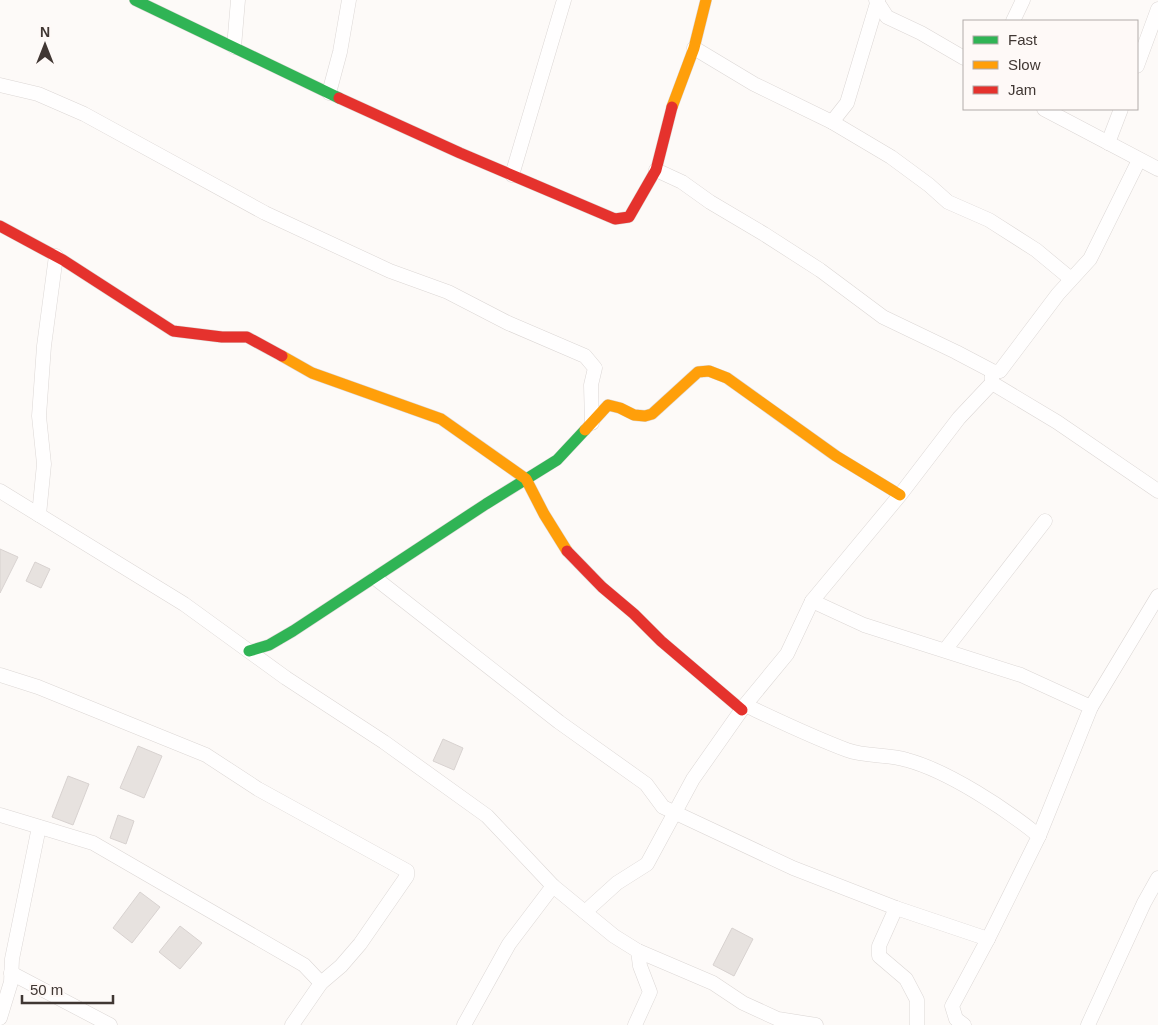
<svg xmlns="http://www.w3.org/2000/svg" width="1158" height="1025" viewBox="0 0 1158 1025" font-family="Arial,sans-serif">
<rect width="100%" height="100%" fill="#fdfaf8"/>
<!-- building -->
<g fill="#e7e2df" stroke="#d8d2d0">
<polygon points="0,549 18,557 0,593"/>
<polygon points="35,562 50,569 41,588 26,581"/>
<polygon points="443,739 463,748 454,770 433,761"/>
<polygon points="138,746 162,756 144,798 120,788"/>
<polygon points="68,776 89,784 73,825 52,817"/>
<polygon points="118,815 134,821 126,844 110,838"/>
<polygon points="140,892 160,907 132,943 113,928"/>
<polygon points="180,926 202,943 180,969 159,952"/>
<polygon points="732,928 753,939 734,976 713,965"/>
</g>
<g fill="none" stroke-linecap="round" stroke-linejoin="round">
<defs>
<g id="street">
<polyline points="876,0 887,17 921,33 964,58"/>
<polyline points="1013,21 1023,0"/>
<polyline points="234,47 238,0"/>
<polyline points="694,48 754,84 832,122 847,103 878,0"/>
<polyline points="1137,66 1158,9"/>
<polyline points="0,85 38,94 84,114 265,213 390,271 448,292 508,323 585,356 595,368 591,385 592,423"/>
<polyline points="329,93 340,52 349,0"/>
<polyline points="1044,109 1158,169"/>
<polyline points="832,122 891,157 929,185 948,202 989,220 1036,250 1071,279"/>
<polyline points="1108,143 1121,109"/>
<polyline points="656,170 682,182 710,202 764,234 820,270 883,317 956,352 994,372 1000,371 1058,294 1090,259 1139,160"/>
<polyline points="512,175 564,0"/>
<polyline points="992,374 992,383 1057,422 1158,491"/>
<polyline points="0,491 184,604 286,678 384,742 487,816 553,886"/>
<polyline points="39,515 44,464 39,416 44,346 56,256"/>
<polyline points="375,578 559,722 646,784 663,807 793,868 896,908 988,939"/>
<polyline points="812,601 864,625 1021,675 1091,707 1039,836"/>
<polyline points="945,650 1045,521"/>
<polyline points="0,675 38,687 206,755 258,789 407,871 407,876 360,944 341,966 321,983 292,1025"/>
<path d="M745 705C779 721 812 737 847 750 866 757 888 754 907 760 948 771 1006 809 1039 836L988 939 952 1006 956 1019 964 1025"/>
<polyline points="1091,707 1158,596"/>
<polyline points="0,815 93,843 304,965 321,983"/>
<polyline points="896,908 879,946 879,956 906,979 917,1000 917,1025"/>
<polyline points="585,912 617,883 647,864 693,779 745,705 787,654 812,601 900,495 959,418 992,383"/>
<polyline points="11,973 110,1025"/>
<polyline points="0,1018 11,982 12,959 39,827"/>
<polyline points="464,1025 509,944 553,886 614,936 638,951 713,983 743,1003 778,1019 816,1025"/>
<polyline points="635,1025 650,992 640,966 638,951"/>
<polyline points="1088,1025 1144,903 1158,878"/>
</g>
<g id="fast">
<polyline points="135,0 339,98"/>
<polyline points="249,651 269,645 293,631 486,504 557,460 585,430"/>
</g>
<g id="slow">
<polyline points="672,107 694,48 706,0"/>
<polyline points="282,356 312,373 441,419 526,479 544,514 567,551"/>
<polyline points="585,430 608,405 620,408 634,415 645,416 652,414 698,372 709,371 727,378 836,456 900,495"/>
</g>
<g id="jam">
<polyline points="339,98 460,153 615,219 629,217 656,170 672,107"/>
<polyline points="0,226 63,260 173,331 222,337 247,337 282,356"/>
<polyline points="567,551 602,587 634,614 661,641 742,710"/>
</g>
</defs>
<!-- street casing -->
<use href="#street" stroke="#dcd7d5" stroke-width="15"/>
<!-- fast casing -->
<use href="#fast" stroke="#dcd7d5" stroke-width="12"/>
<!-- slow casing -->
<use href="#slow" stroke="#dcd7d5" stroke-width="12"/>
<!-- jam casing -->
<use href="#jam" stroke="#dcd7d5" stroke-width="12"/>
<!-- street -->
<use href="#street" stroke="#fffefe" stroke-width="14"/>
<!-- fast -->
<use href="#fast" stroke="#30b455" stroke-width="11"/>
<!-- slow -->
<use href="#slow" stroke="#ff9f0a" stroke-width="11"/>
<!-- jam -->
<use href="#jam" stroke="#e5322d" stroke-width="11"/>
</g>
<!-- legend -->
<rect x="963" y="20" width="175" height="90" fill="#fef9f7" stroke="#b2aba9"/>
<rect x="973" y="36" width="25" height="8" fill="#30b455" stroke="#b2aba9"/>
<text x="1008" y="45" font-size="15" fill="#403733">Fast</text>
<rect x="973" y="61" width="25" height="8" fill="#ff9f0a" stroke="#b2aba9"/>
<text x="1008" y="70" font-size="15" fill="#403733">Slow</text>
<rect x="973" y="86" width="25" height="8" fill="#e5322d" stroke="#b2aba9"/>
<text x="1008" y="95" font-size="15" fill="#403733">Jam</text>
<!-- north arrow -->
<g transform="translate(45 45)" stroke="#fef9f7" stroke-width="4" paint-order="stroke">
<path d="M0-4L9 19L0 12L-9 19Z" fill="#403733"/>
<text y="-8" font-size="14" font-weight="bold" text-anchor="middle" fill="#403733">N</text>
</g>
<!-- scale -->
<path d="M22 995v8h91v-8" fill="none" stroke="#403733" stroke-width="2.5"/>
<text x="30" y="995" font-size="15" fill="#403733" stroke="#fef9f7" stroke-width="4" paint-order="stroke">50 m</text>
</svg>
